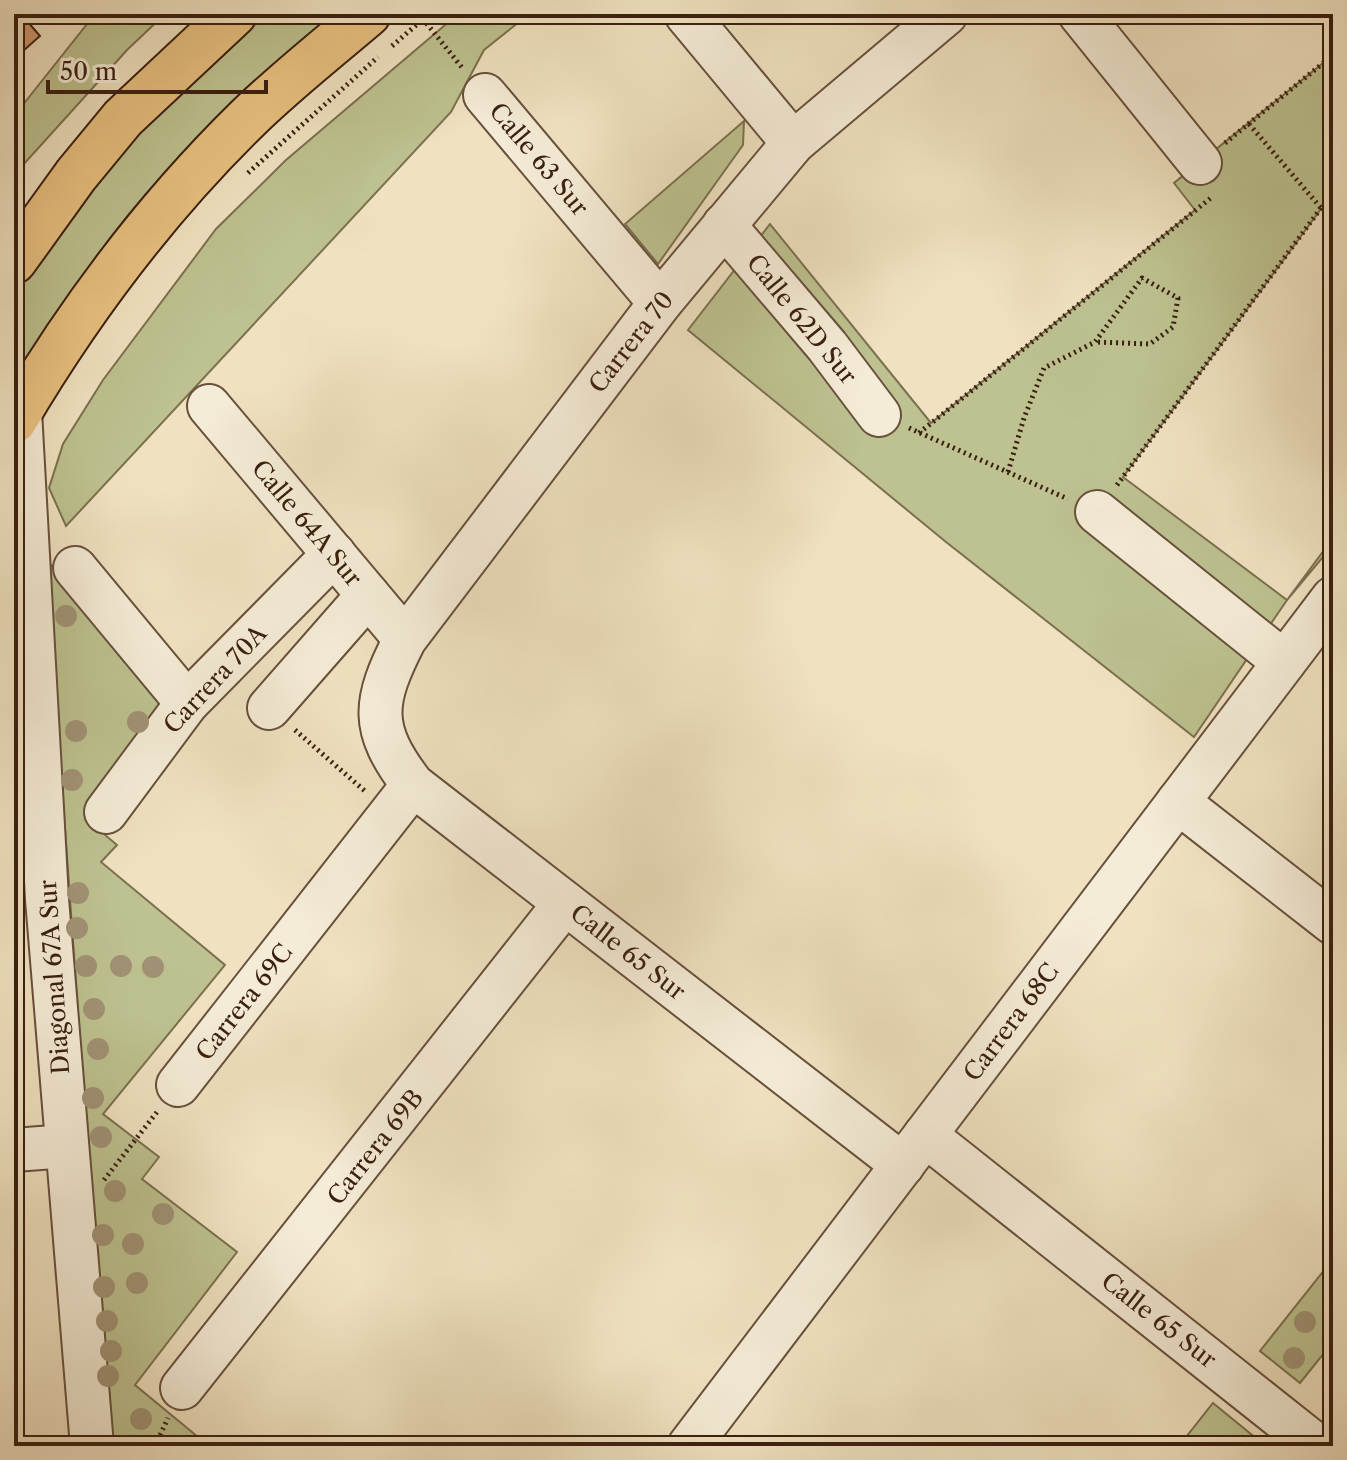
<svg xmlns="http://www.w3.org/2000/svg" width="1347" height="1460" viewBox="0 0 1347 1460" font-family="'Libre Caslon Text',serif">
<rect width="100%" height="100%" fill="#f0e2c1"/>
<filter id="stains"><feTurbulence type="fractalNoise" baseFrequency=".0025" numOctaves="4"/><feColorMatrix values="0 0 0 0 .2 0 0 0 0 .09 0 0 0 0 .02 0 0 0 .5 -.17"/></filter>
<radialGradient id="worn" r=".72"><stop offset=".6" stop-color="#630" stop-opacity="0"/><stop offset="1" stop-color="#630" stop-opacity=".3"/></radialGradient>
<!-- green -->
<g fill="#bdc290" stroke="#7c7050" stroke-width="2">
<polygon points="95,14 165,14 127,50 14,175 14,116"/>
<path d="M265 14H337C272 72 205 128 147 193 96 251 55 317 14 382V296L86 192 144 123Z"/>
<polygon points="458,14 529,14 484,50 451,112 66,526 49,488 63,444 103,380 216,229 286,160"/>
<polygon points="1333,55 1333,217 1321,209 1123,477 1287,600 1333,538 1333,545 1287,600 1194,737 946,542 688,330 770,224 931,423 1195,210 1174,183"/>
<polygon points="744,121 743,145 658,264 625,224"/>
<polygon points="46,559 175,710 85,818 117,845 101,862 225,965 103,1114 159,1157 142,1179 237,1252 135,1385 209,1446 113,1446 107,1424"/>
<polygon points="1333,1259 1333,1342 1300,1383 1260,1351"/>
<polygon points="1213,1403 1252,1435 1243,1446 1179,1446"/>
</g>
<!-- building -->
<polygon fill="#d19871" stroke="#3a1f10" stroke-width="2" points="14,14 21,14 40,36 14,59"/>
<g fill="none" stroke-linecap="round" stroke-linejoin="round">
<defs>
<g id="minor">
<polyline points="686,14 793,143"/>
<polyline points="1080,14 1200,163"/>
<polyline points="485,95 660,303"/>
<polyline points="724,225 827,346 879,415"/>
<polyline points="209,406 405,639"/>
<polyline points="20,411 47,899 92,1446"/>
<polyline points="1097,512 1284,662"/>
<polyline points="75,568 187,703"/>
<polyline points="269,708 368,595"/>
<polyline points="1178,802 1333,923"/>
<polyline points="106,812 187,703 334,554"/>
<polyline points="178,1085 413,785"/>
<polyline points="925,1135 1317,1446"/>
<polyline points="14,1150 67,1146"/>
<path d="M903 1165 413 785C369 728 373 702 405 639L660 303 793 143 946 14"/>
<polyline points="182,1388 565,903"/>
<polyline points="689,1446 1333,598"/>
</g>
<g id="major">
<polyline points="14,261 76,175 123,118 234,14"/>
<path d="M14 421C80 309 155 209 248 118 286 81 328 48 368 14"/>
</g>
</defs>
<!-- minor casing -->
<use href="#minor" stroke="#68503c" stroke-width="46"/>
<!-- major casing -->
<use href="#major" stroke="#3a1f10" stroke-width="48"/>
<!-- path -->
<g stroke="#3a1f10" stroke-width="5" stroke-dasharray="2 4" stroke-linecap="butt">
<polyline points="419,14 464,70"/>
<polyline points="392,46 429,14"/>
<polyline points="1249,124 1321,208 1333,217"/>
<polyline points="1225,143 1333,55"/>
<polyline points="248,173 378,57"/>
<polyline points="909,428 1068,499"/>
<polyline points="919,433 1212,197"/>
<polyline points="1008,472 1024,418 1044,368 1095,342 1142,278 1178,298 1173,327 1150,344 1095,342"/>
<polyline points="1117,485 1321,208"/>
<polyline points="295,730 366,792"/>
<polyline points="104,1180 157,1112"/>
<polyline points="155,1446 168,1418"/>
</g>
<!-- minor -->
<use href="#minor" stroke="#f5ecd7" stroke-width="42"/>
<!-- major -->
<use href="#major" stroke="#e8c180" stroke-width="44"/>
</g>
<!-- trees -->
<g fill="#a19275">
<circle cx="66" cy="616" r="11"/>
<circle cx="138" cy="722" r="11"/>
<circle cx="76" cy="731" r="11"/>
<circle cx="72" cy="780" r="11"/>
<circle cx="78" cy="893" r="11"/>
<circle cx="77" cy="928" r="11"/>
<circle cx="86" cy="966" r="11"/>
<circle cx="121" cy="966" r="11"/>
<circle cx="153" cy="967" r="11"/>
<circle cx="94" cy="1009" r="11"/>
<circle cx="98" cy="1049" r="11"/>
<circle cx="93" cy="1098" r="11"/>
<circle cx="101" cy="1137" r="11"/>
<circle cx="115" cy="1191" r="11"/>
<circle cx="163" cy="1214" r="11"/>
<circle cx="103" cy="1235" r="11"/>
<circle cx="133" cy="1244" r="11"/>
<circle cx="137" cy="1283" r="11"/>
<circle cx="104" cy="1287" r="11"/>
<circle cx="107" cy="1321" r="11"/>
<circle cx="1305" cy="1322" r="11"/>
<circle cx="111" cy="1351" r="11"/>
<circle cx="1294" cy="1358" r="11"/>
<circle cx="108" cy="1376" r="11"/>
<circle cx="141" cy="1419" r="11"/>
</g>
<g text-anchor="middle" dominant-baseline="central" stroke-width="8" stroke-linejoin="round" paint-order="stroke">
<!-- street labels -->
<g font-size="24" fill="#3a1f10" stroke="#f5ecd7">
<text transform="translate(539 159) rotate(50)">Calle 63 Sur</text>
<text transform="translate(802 319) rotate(51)">Calle 62D Sur</text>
<text transform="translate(631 342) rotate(-52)">Carrera 70</text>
<text transform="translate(307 523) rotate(50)">Calle 64A Sur</text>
<text transform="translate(215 679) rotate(-47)">Carrera 70A</text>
<text transform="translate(628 952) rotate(38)">Calle 65 Sur</text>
<text transform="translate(54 977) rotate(-94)">Diagonal 67A Sur</text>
<text transform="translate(244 1002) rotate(-52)">Carrera 69C</text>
<text transform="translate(1011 1022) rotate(-53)">Carrera 68C</text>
<text transform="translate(375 1147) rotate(-52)">Carrera 69B</text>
<text transform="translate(1159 1320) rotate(38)">Calle 65 Sur</text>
</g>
</g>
<!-- margin -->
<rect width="1347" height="1460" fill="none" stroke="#f0e2c1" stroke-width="48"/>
<rect x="16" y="16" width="1315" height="1428" fill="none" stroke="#3a1f10" stroke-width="4"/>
<rect x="24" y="24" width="1299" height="1412" fill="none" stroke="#3a1f10" stroke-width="2"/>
<!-- scale -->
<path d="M48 80v12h218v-12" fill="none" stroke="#3a1f10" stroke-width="4"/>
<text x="60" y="80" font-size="24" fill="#3a1f10" stroke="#f5ecd7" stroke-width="6" paint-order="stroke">50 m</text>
<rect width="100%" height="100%" filter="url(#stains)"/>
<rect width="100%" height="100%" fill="url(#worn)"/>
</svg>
